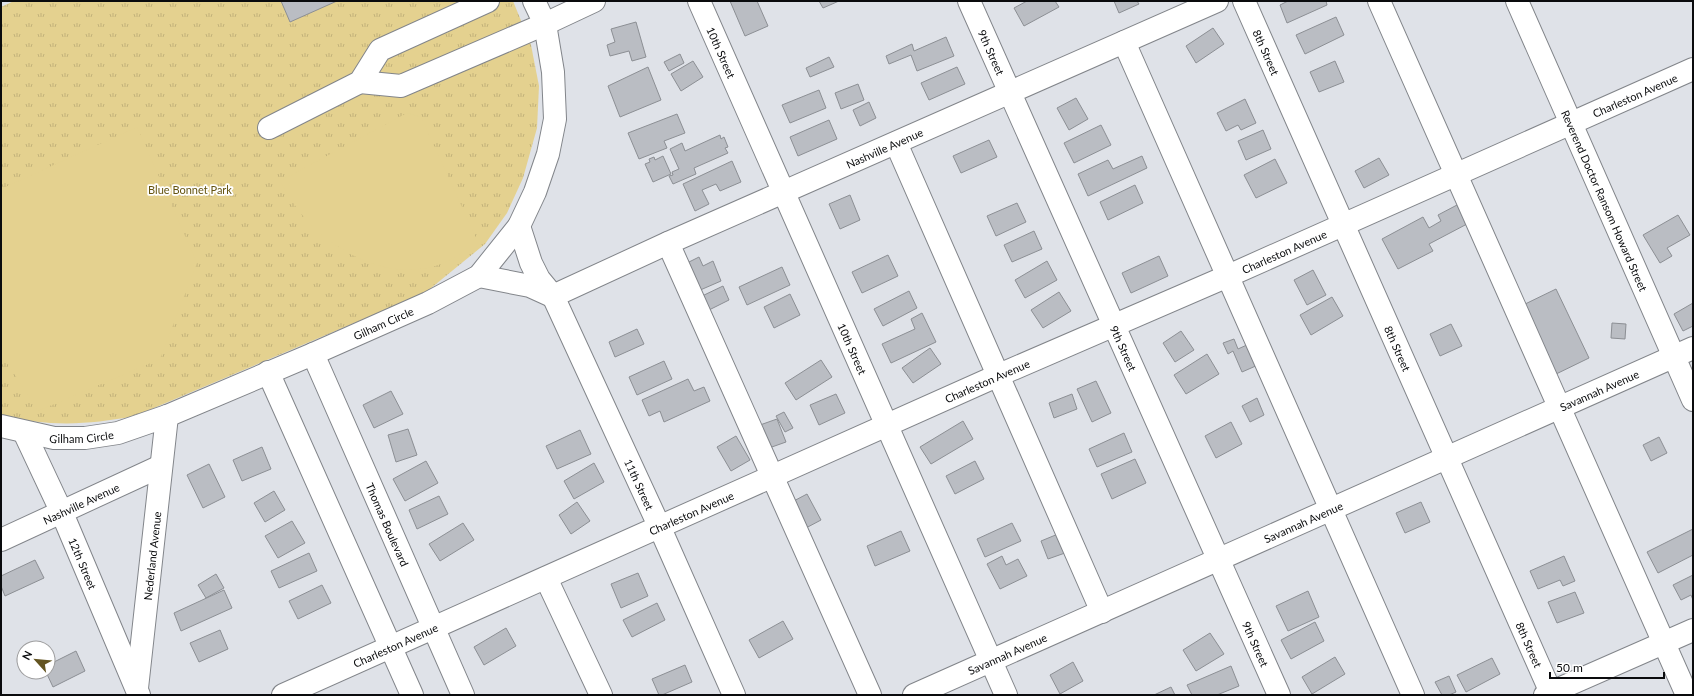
<svg xmlns="http://www.w3.org/2000/svg" width="1694" height="696" viewBox="0 0 1694 696" font-family="Lato,sans-serif">
<defs>
<pattern id="park-tufts" width="24" height="20" patternUnits="userSpaceOnUse"><rect width="24" height="20" fill="#e4d18f"/><path d="M3 7l-1-3M5 7V3M7 7l1-3M15 17l-1-3M17 17v-4M19 17l1-3" fill="none" stroke="#c2b27a"/></pattern>
</defs>
<rect width="100%" height="100%" fill="#dfe2e8"/>
<!-- park -->
<path fill="url(#park-tufts)" d="M14 1H513L531 45 539 86 537 128 523 178 507 213 485 244 425 293 135 416C87 425 49 427 1 415V7Z"/>
<!-- pitch -->
<g fill="#e4d18f">
<path d="M407 113 421 117 477 240C427 291 358 270 312 226 299 213 289 197 280 181Z"/>
<polygon points="137,127 197,263 160,359 38,411 1,353 1,189"/>
</g>
<!-- building -->
<g fill="#babdc3" stroke="#8c8f94">
<polygon points="281,1 337,1 290,22"/>
<polygon points="730,1 757,1 768,26 745,36"/>
<polygon points="819,1 839,1 823,8"/>
<polygon points="1027,1 1055,1 1059,7 1024,26 1014,8"/>
<polygon points="1114,1 1137,1 1139,4 1119,13"/>
<polygon points="1288,1 1326,1 1327,5 1287,23 1280,5"/>
<polygon points="1336,17 1344,35 1305,54 1296,35"/>
<polygon points="636,22 646,57 632,61 629,51 610,56 607,45 615,42 611,29"/>
<polygon points="1213,28 1224,44 1196,63 1186,46"/>
<polygon points="946,37 954,56 917,71 911,55 889,64 886,56 912,44 914,51"/>
<polygon points="680,54 684,63 669,71 664,62"/>
<polygon points="829,57 834,67 810,77 806,68"/>
<polygon points="693,61 703,77 681,91 671,74"/>
<polygon points="1335,61 1344,82 1319,92 1310,72"/>
<polygon points="648,67 661,100 620,117 608,86"/>
<polygon points="957,67 965,84 929,100 921,83"/>
<polygon points="858,84 864,100 841,109 835,93"/>
<polygon points="819,90 826,108 790,123 782,105"/>
<polygon points="1076,98 1088,119 1069,130 1057,108"/>
<polygon points="1245,99 1256,123 1241,130 1238,125 1226,131 1217,113"/>
<polygon points="869,102 876,118 860,126 853,110"/>
<polygon points="677,114 685,133 664,141 667,148 639,159 628,133"/>
<polygon points="829,120 837,139 798,156 790,137"/>
<polygon points="1101,125 1111,145 1074,163 1064,143"/>
<polygon points="1263,130 1271,149 1246,160 1238,141"/>
<polygon points="720,135 721,139 724,137 728,147 725,148 728,153 694,168 696,174 673,184 669,176 673,175 672,172 679,169 670,149 682,143 685,151"/>
<polygon points="989,140 997,157 961,173 953,156"/>
<polygon points="663,156 671,174 653,182 645,164 650,162 649,159 654,157 655,160"/>
<polygon points="1142,156 1147,168 1088,196 1078,174 1108,160 1113,169"/>
<polygon points="1379,158 1389,175 1364,188 1355,171"/>
<polygon points="1275,159 1287,183 1256,198 1244,175"/>
<polygon points="732,161 741,182 720,191 716,184 702,190 709,204 695,211 683,184"/>
<polygon points="1135,185 1143,203 1108,220 1100,202"/>
<polygon points="850,195 860,220 840,229 829,204"/>
<polygon points="1017,203 1026,222 996,236 987,216"/>
<polygon points="1457,205 1467,224 1429,244 1433,251 1398,269 1382,239 1423,217 1429,228 1441,221 1438,215"/>
<polygon points="1678,215 1690,235 1667,248 1672,256 1660,263 1643,235"/>
<polygon points="1034,231 1042,249 1012,262 1004,245"/>
<polygon points="888,255 898,276 862,293 852,272"/>
<polygon points="1159,256 1168,276 1131,293 1122,273"/>
<polygon points="699,257 703,266 713,261 721,281 698,291 687,263"/>
<polygon points="1047,261 1057,280 1025,298 1015,280"/>
<polygon points="782,267 790,285 747,305 739,287"/>
<polygon points="1313,270 1326,295 1307,305 1294,280"/>
<polygon points="723,286 729,300 707,311 700,297"/>
<polygon points="1556,289 1589,358 1552,376 1519,307"/>
<polygon points="909,291 917,308 883,326 874,309"/>
<polygon points="1059,292 1071,311 1043,328 1031,310"/>
<polygon points="790,294 800,315 774,328 764,307"/>
<polygon points="1332,297 1343,316 1311,335 1300,315"/>
<polygon points="1693,303 1693,326 1683,331 1674,314"/>
<polygon points="922,313 936,342 891,363 882,344 915,329 911,319"/>
<polygon points="1612,323 1626,324 1625,339 1611,338"/>
<polygon points="1451,324 1462,346 1440,356 1430,334"/>
<polygon points="637,329 644,344 615,357 609,342"/>
<polygon points="1181,331 1194,350 1175,362 1163,343"/>
<polygon points="1234,339 1238,349 1249,344 1258,365 1242,372 1233,351 1228,354 1223,343"/>
<polygon points="930,348 941,364 913,383 902,368"/>
<polygon points="1207,354 1219,374 1186,394 1174,375"/>
<polygon points="821,360 832,377 796,400 785,383"/>
<polygon points="664,361 672,379 637,395 629,377"/>
<polygon points="688,379 694,391 704,387 710,401 664,422 660,411 649,416 642,400"/>
<polygon points="1096,381 1111,413 1092,422 1077,389"/>
<polygon points="391,391 403,414 374,428 363,405"/>
<polygon points="836,394 845,413 819,425 810,405"/>
<polygon points="1072,394 1077,409 1054,418 1049,403"/>
<polygon points="1257,398 1264,415 1250,422 1242,406"/>
<polygon points="784,412 793,428 785,432 776,416"/>
<polygon points="777,419 786,442 769,448 760,425"/>
<polygon points="963,421 973,439 931,464 920,447"/>
<polygon points="1231,422 1242,444 1216,458 1205,436"/>
<polygon points="408,429 417,455 396,462 388,435"/>
<polygon points="580,430 591,454 557,469 546,446"/>
<polygon points="1124,433 1132,452 1097,467 1089,449"/>
<polygon points="736,436 750,460 731,471 717,447"/>
<polygon points="1659,437 1667,453 1651,461 1643,445"/>
<polygon points="262,447 271,469 242,481 233,460"/>
<polygon points="1135,459 1146,483 1112,499 1101,474"/>
<polygon points="426,461 438,483 405,501 393,479"/>
<polygon points="975,461 984,479 955,494 946,476"/>
<polygon points="594,463 604,482 574,499 564,481"/>
<polygon points="209,464 225,497 203,508 187,475"/>
<polygon points="274,491 285,510 265,522 254,503"/>
<polygon points="807,494 821,520 804,529 790,503"/>
<polygon points="439,496 448,514 417,529 409,510"/>
<polygon points="577,502 590,521 571,534 559,515"/>
<polygon points="1421,502 1430,522 1405,533 1396,513"/>
<polygon points="292,521 305,543 278,558 265,536"/>
<polygon points="463,523 474,540 440,561 429,544"/>
<polygon points="1012,523 1021,541 985,557 977,539"/>
<polygon points="1693,529 1693,555 1658,573 1647,552"/>
<polygon points="901,531 910,551 875,566 867,546"/>
<polygon points="1058,534 1065,553 1048,559 1041,541"/>
<polygon points="309,553 317,571 279,588 271,571"/>
<polygon points="1002,556 1006,565 1018,559 1027,576 1000,589 987,564"/>
<polygon points="1564,556 1575,581 1563,586 1560,580 1538,589 1530,571"/>
<polygon points="35,560 44,578 5,596 1,586 1,576"/>
<polygon points="638,573 648,596 621,608 611,584"/>
<polygon points="216,574 224,588 206,598 198,585"/>
<polygon points="1693,575 1693,600 1691,595 1681,600 1673,585"/>
<polygon points="322,585 331,603 298,619 289,601"/>
<polygon points="224,590 232,608 181,631 174,613"/>
<polygon points="1308,591 1319,617 1288,631 1276,606"/>
<polygon points="1575,592 1584,613 1557,623 1548,602"/>
<polygon points="657,603 665,620 632,637 623,620"/>
<polygon points="783,621 793,639 759,658 749,640"/>
<polygon points="1315,622 1324,641 1291,659 1281,640"/>
<polygon points="506,628 516,646 484,665 474,647"/>
<polygon points="220,630 228,649 199,662 190,643"/>
<polygon points="1210,633 1224,654 1196,671 1183,650"/>
<polygon points="76,651 85,671 53,687 46,672 48,672 48,665"/>
<polygon points="1335,657 1345,674 1312,694 1302,677"/>
<polygon points="1492,658 1500,674 1466,692 1457,675"/>
<polygon points="1073,662 1083,681 1060,694 1050,675"/>
<polygon points="685,665 692,682 662,695 659,695 652,679"/>
<polygon points="1231,666 1239,686 1217,695 1192,695 1187,685"/>
<polygon points="1449,676 1456,692 1449,695 1442,695 1435,682"/>
<polygon points="1171,687 1175,695 1154,695"/>
</g>
<g fill="none" stroke-linecap="round" stroke-linejoin="round">
<defs>
<g id="minor">
<path id="s1" d="M699 1 1006 695"/>
<path id="s2" d="M969 1 1279 695"/>
<path id="s3" d="M1244 1 1552 695"/>
<polyline points="1379,1 1687,695"/>
<path id="s4" d="M1517 1 1693 400"/>
<polyline points="1124,42 1413,695"/>
<polyline points="360,82 401,86 545,24"/>
<polyline points="269,128 360,82 380,50 488,1"/>
<polyline points="896,143 1102,612"/>
<path id="s5" d="M519 226 531 263 539 279 553 296 660 528 734 695"/>
<polyline points="668,243 870,695"/>
<polyline points="479,276 530,286 552,296"/>
<path id="s6" d="M553 296 668 243 1217 1"/>
<path id="s7" d="M24 432 62 513 139 695"/>
<path id="s8" d="M1 540 161 466"/>
<polyline points="546,578 601,695"/>
<path id="s9" d="M137 688 167 416"/>
<path id="s10" d="M283 695 999 375 1228 276 1693 69"/>
<path id="s11" d="M914 695 1693 348"/>
<polyline points="1545,695 1693,630"/>
</g>
<g id="major">
<polyline points="545,24 594,1"/>
<path id="s12" d="M313 354 463 695"/>
<polyline points="268,372 412,695"/>
<path id="s13" d="M1 426 54 438H85L118 433 167 416 313 354 428 303 479 276 519 226 535 192 548 154 555 119 553 72 545 24 534 1"/>
</g>
</defs>
<!-- minor casing -->
<use href="#minor" stroke="#82858a" stroke-width="24"/>
<!-- major casing -->
<use href="#major" stroke="#82858a" stroke-width="24"/>
<!-- minor -->
<use href="#minor" stroke="#fff" stroke-width="22"/>
<!-- major -->
<use href="#major" stroke="#fff" stroke-width="22"/>
</g>
<g text-anchor="middle" dominant-baseline="central" stroke-width="3.5" stroke-linejoin="round" paint-order="stroke">
<!-- street labels -->
<g font-size="11" fill="#0a0b0d" stroke="#fff">
<text stroke="none"><textPath href="#s1" startOffset="56">10th Street</textPath></text>
<text stroke="none"><textPath href="#s2" startOffset="56">9th Street</textPath></text>
<text stroke="none"><textPath href="#s3" startOffset="56">8th Street</textPath></text>
<text stroke="none"><textPath href="#s10" startOffset="1479">Charleston Avenue</textPath></text>
<text stroke="none"><textPath href="#s6" startOffset="363">Nashville Avenue</textPath></text>
<text stroke="none"><textPath href="#s4" startOffset="218">Reverend Doctor Ransom Howard Street</textPath></text>
<text stroke="none"><textPath href="#s10" startOffset="1095">Charleston Avenue</textPath></text>
<text stroke="none"><textPath href="#s13" startOffset="406">Gilham Circle</textPath></text>
<text stroke="none"><textPath href="#s1" startOffset="380">10th Street</textPath></text>
<text stroke="none"><textPath href="#s2" startOffset="380">9th Street</textPath></text>
<text stroke="none"><textPath href="#s3" startOffset="380">8th Street</textPath></text>
<text stroke="none"><textPath href="#s10" startOffset="771">Charleston Avenue</textPath></text>
<text stroke="none"><textPath href="#s11" startOffset="750">Savannah Avenue</textPath></text>
<text stroke="none"><textPath href="#s13" startOffset="82">Gilham Circle</textPath></text>
<text stroke="none"><textPath href="#s5" startOffset="286">11th Street</textPath></text>
<text stroke="none"><textPath href="#s8" startOffset="88">Nashville Avenue</textPath></text>
<text stroke="none"><textPath href="#s10" startOffset="447">Charleston Avenue</textPath></text>
<text stroke="none"><textPath href="#s11" startOffset="426">Savannah Avenue</textPath></text>
<text stroke="none"><textPath href="#s12" startOffset="186">Thomas Boulevard</textPath></text>
<text stroke="none"><textPath href="#s9" startOffset="133">Nederland Avenue</textPath></text>
<text stroke="none"><textPath href="#s7" startOffset="144">12th Street</textPath></text>
<text stroke="none"><textPath href="#s2" startOffset="704">9th Street</textPath></text>
<text stroke="none"><textPath href="#s3" startOffset="704">8th Street</textPath></text>
<text stroke="none"><textPath href="#s10" startOffset="123">Charleston Avenue</textPath></text>
<text stroke="none"><textPath href="#s11" startOffset="102">Savannah Avenue</textPath></text>
</g>
<!-- park labels -->
<g font-size="11" fill="#64530f" stroke="#fff">
<text x="190" y="189">Blue Bonnet Park</text>
</g>
</g>
<!-- border -->
<rect width="1694" height="696" fill="none" stroke="#0a0b0d" stroke-width="4"/>
<!-- north arrow -->
<g transform="translate(36 660) rotate(297)"><circle r="19" fill="#ffffff" stroke="#9d9d9e"/>
<path d="M0-3L7 15L0 10L-7 15Z" fill="#635421"/>
<text y="-6" font-size="11" font-weight="bold" text-anchor="middle" fill="#0a0b0d">N</text>
</g>
<!-- scale -->
<path d="M1550 672v6h114v-6" fill="none" stroke="#0a0b0d" stroke-width="2"/>
<text x="1556" y="672" font-size="12" fill="#0a0b0d" stroke="#ffffff" stroke-width="3" paint-order="stroke">50 m</text>
</svg>
